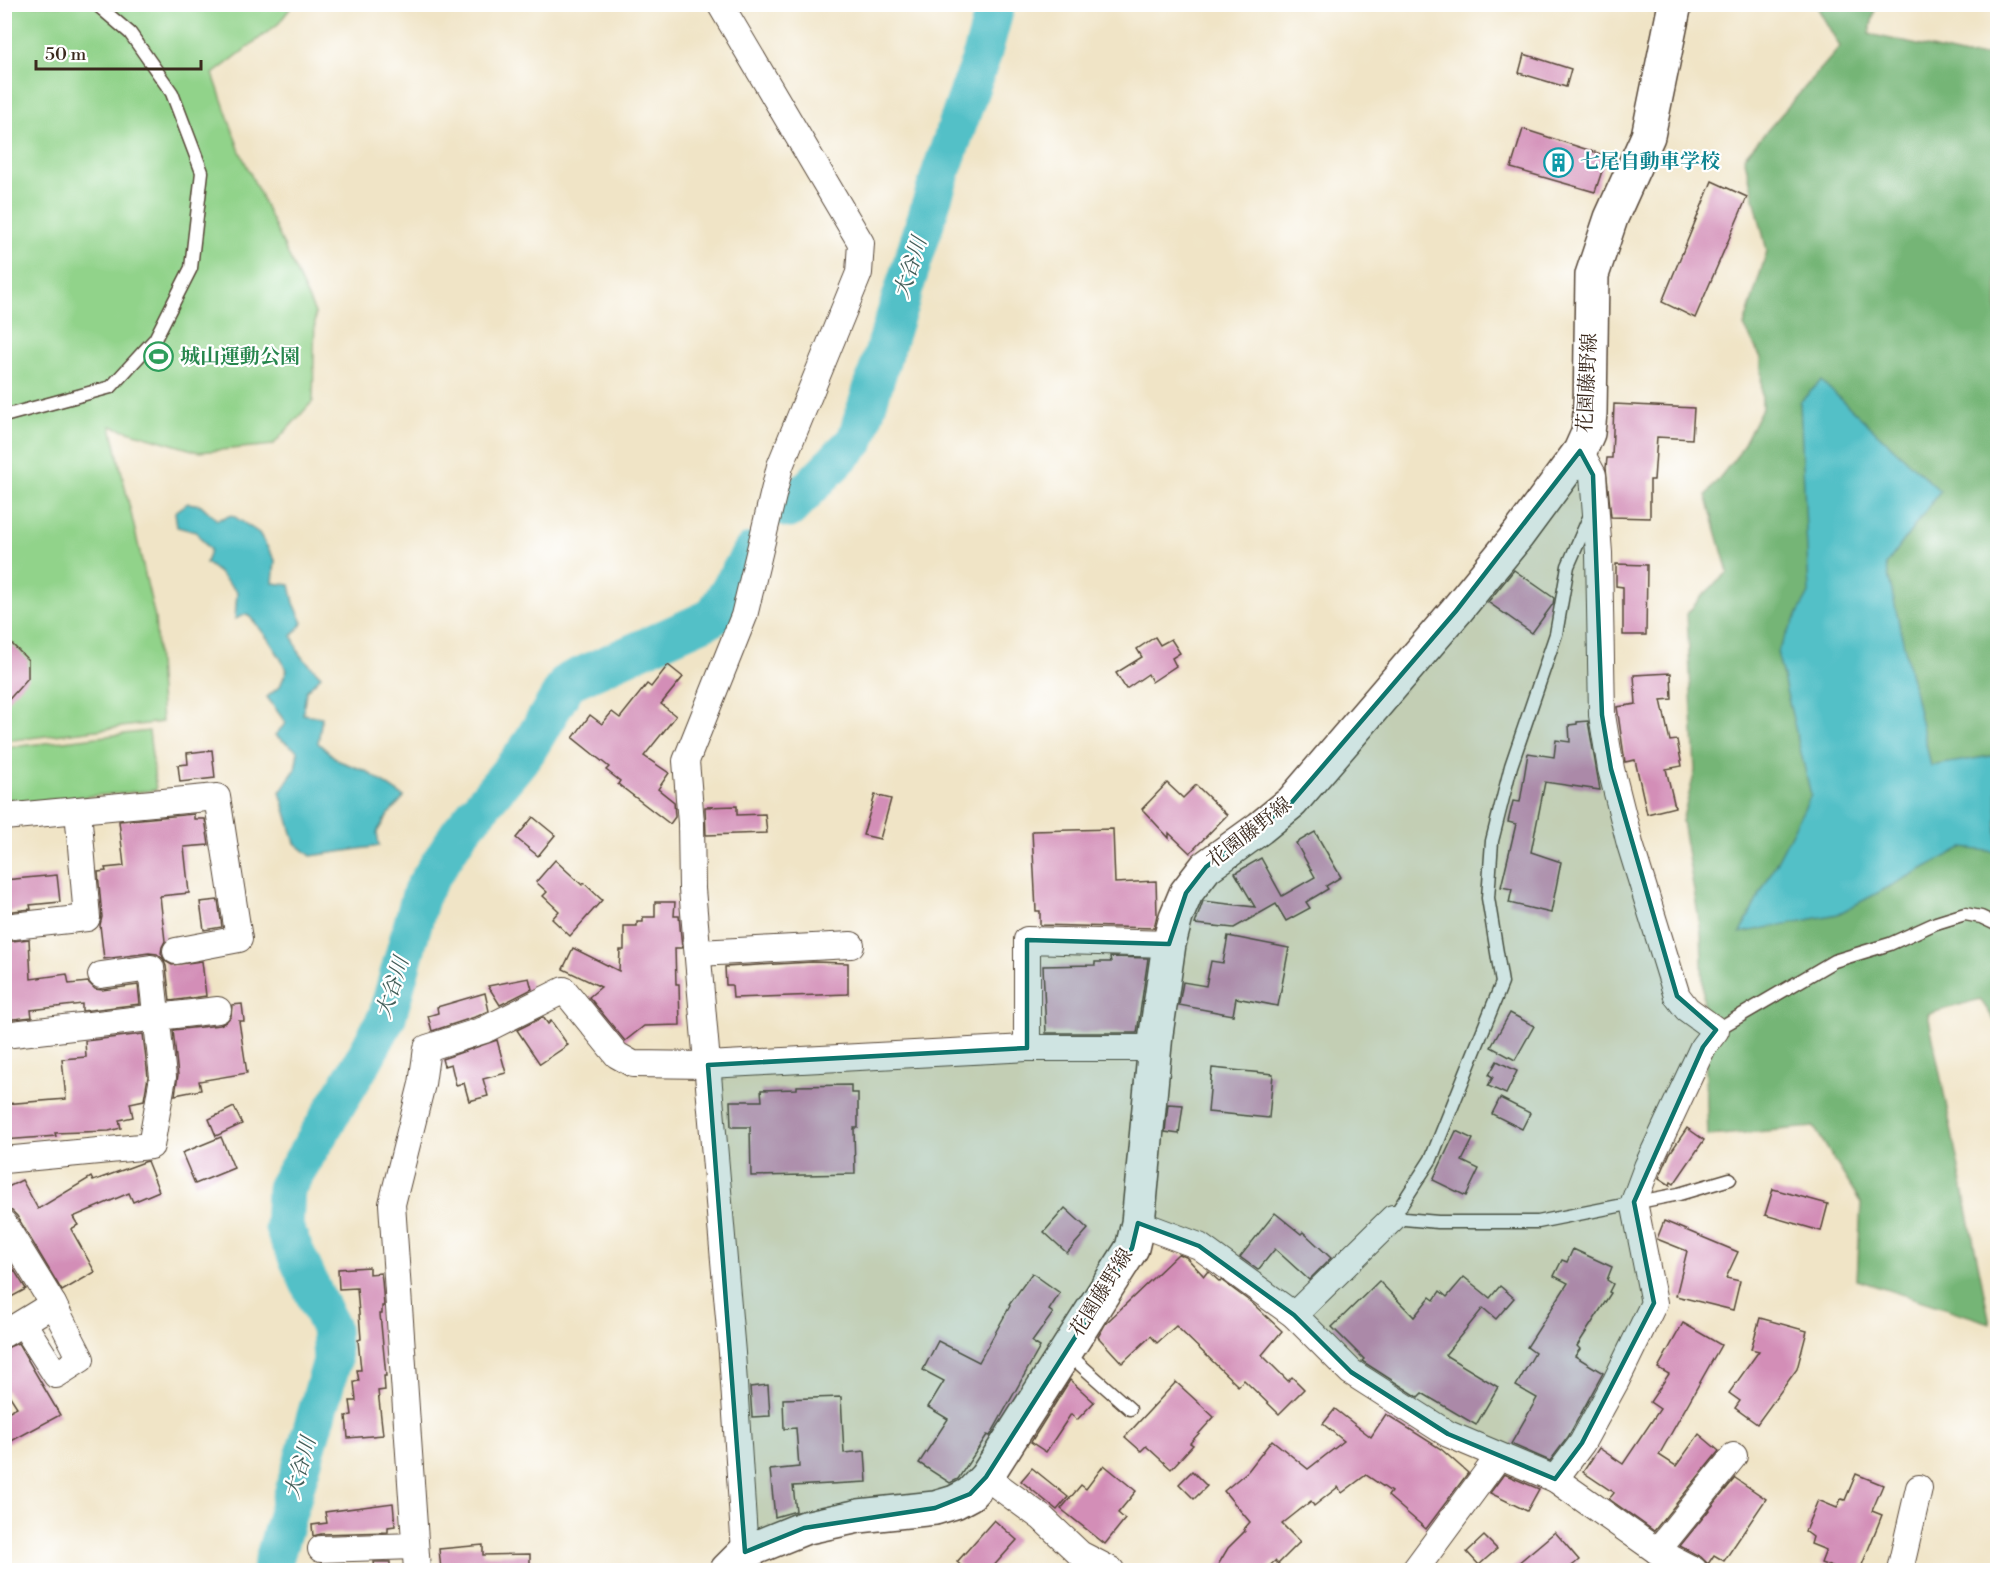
<svg xmlns="http://www.w3.org/2000/svg" width="2002" height="1575" viewBox="0 0 2002 1575" font-family="'Libre Bodoni','Noto Serif JP',serif">
<rect width="100%" height="100%" fill="#fff"/>
<filter id="ink" filterUnits="userSpaceOnUse"><feTurbulence type="fractalNoise" baseFrequency=".0167" numOctaves="2"/><feDisplacementMap in="SourceGraphic" scale="12" xChannelSelector="R" yChannelSelector="G"/><feConvolveMatrix kernelMatrix="1 2 1 2 8 2 1 2 1" color-interpolation-filters="sRGB"/></filter>
<filter id="wash" filterUnits="userSpaceOnUse"><feTurbulence type="fractalNoise" baseFrequency=".008" numOctaves="4" result="noise"/><feDisplacementMap in="SourceGraphic" scale="24" xChannelSelector="R" yChannelSelector="G"/><feGaussianBlur stdDeviation="1.35" result="paint"/><feColorMatrix in="noise" values="0 0 0 0 0 0 0 0 0 0 0 0 0 0 0 0 0 1.4 0 .05"/><feComposite in="paint" operator="in"/></filter>
<g filter="url(#wash)">
<rect width="100%" height="100%" fill="#f0e4c6"/>
<!-- green -->
<g fill="#91d38a" stroke="#667e54" stroke-width="1.5">
<polygon points="4,5 293,5 278,24 213,74 239,149 315,313 313,401 273,445 199,452 111,426 155,618 162,722 5,741"/>
<polygon points="149,731 156,790 5,804 4,748"/>
</g>
<!-- forest -->
<polygon fill="#74b576" stroke="#58704a" stroke-width="1.5" points="1816,5 1876,5 1869,34 1966,56 1997,54 1997,1024 1980,999 1928,1014 1990,1323 1857,1280 1861,1203 1814,1127 1708,1136 1701,932 1682,821 1695,771 1687,614 1701,597 1728,572 1706,495 1739,453 1762,408 1761,358 1744,326 1767,251 1744,157 1840,47"/>
<!-- water -->
<g fill="#52c0c7" stroke="#467572" stroke-width="1.5">
<polygon points="1821,381 1940,491 1886,565 1931,766 1997,755 1997,852 1962,848 1838,914 1740,933 1811,795 1777,652 1809,593 1800,402"/>
<path d="M188 503 201 505 217 520 232 515 259 533 275 560 273 583 290 585 294 603 303 623 292 636 300 655 321 676 306 691 303 714 322 717 318 743 339 761 366 771 404 797 387 816 377 832 379 846 311 856 295 843 280 792 295 770 298 751 275 735 286 723 267 697 280 686 287 670C276 649 264 631 247 614L235 619 237 592 219 573 206 563 210 550 196 532 177 527 175 512Z"/>
</g>
<g fill="none" stroke-linecap="round" stroke-linejoin="round">
<!-- river -->
<g stroke="#52c0c7" stroke-width="39">
<polyline points="789,509 856,440 942,169 983,52 996,4"/>
<polyline points="271,1570 332,1361 330,1328 284,1228 286,1188 363,1061 387,1017 422,891 459,833 526,752 568,682 713,617 752,552"/>
</g>
</g>
<g id="blocks">
<!-- building -->
<g fill="#d38eb7">
<polygon points="1524,54 1571,69 1566,87 1519,73"/>
<polygon points="1523,129 1607,156 1595,192 1511,168"/>
<polygon points="1712,181 1747,197 1695,318 1662,302"/>
<polygon points="1614,404 1694,408 1692,439 1657,437 1654,480 1650,480 1650,518 1611,517 1606,468 1607,458 1612,458"/>
<polygon points="1616,564 1647,565 1646,635 1623,635 1623,587 1616,586"/>
<polygon points="1514,570 1554,598 1553,604 1532,633 1488,602"/>
<polygon points="4,636 28,660 28,678 4,705"/>
<polygon points="1155,637 1160,645 1171,639 1180,653 1172,658 1176,666 1152,682 1148,674 1126,689 1116,673 1142,657 1137,649"/>
<polygon points="668,665 683,677 661,704 676,716 644,756 669,773 658,789 674,802 675,817 670,824 618,784 620,781 606,770 609,767 573,738 590,715 602,724 612,712 620,718 647,684 651,687"/>
<polygon points="1671,673 1672,699 1661,700 1670,741 1677,740 1682,766 1666,769 1675,807 1647,814 1635,760 1625,762 1617,707 1636,704 1634,675"/>
<polygon points="1588,721 1600,790 1545,782 1531,852 1561,862 1551,913 1509,903 1512,889 1501,887 1516,824 1508,822 1513,801 1520,802 1528,753 1554,757 1556,740 1570,742 1569,725 1577,724 1577,722"/>
<polygon points="212,750 215,778 180,782 178,765 188,764 187,753"/>
<polygon points="1167,783 1183,798 1196,785 1227,815 1190,853 1169,833 1169,838 1142,809"/>
<polygon points="875,795 891,799 880,839 863,835"/>
<polygon points="737,806 737,815 765,814 767,833 706,835 705,807"/>
<polygon points="194,814 194,819 205,819 209,845 184,847 189,893 160,896 165,941 162,947 161,953 165,961 172,965 202,961 206,996 170,1001 166,966 163,959 157,954 149,953 104,959 100,925 102,917 98,872 106,871 105,868 124,866 119,821"/>
<polygon points="533,817 555,835 538,856 516,838"/>
<polygon points="1113,829 1115,883 1156,881 1157,915 1154,928 1040,925 1040,911 1036,911 1032,831"/>
<polygon points="1315,832 1341,877 1326,886 1328,889 1306,902 1310,908 1286,921 1276,904 1234,928 1195,924 1203,901 1255,907 1235,873 1261,858 1282,896 1315,877 1296,843"/>
<polygon points="555,860 582,885 584,883 602,900 570,936 552,919 559,911 543,896 547,892 536,882"/>
<polygon points="57,875 60,902 30,905 31,909 4,912 4,880"/>
<polygon points="218,900 222,927 204,930 200,902"/>
<polygon points="655,902 675,902 674,916 679,916 682,948 675,948 676,984 679,984 680,1025 644,1026 625,1041 589,997 601,987 563,969 573,948 619,971 620,950 624,950 624,926 637,926 637,922 643,922 643,917 655,917"/>
<polygon points="1228,936 1289,948 1278,1006 1236,998 1233,1015 1179,1005 1183,982 1206,986 1211,961 1223,963"/>
<polygon points="29,939 31,979 67,974 69,984 88,982 95,989 102,990 138,985 140,1004 82,1011 82,1004 31,1010 32,1017 4,1020 4,942"/>
<polygon points="1110,957 1148,958 1137,1033 1046,1033 1043,966 1095,965 1095,962 1111,962"/>
<polygon points="812,962 848,963 848,994 733,998 732,985 726,985 725,967"/>
<polygon points="529,978 532,989 500,1005 488,986"/>
<polygon points="485,993 489,1011 478,1016 432,1031 428,1016 438,1013 437,1007"/>
<polygon points="242,1004 244,1021 239,1021 247,1073 199,1081 201,1090 175,1095 178,1075 173,1030 220,1025 226,1022 231,1016 232,1005"/>
<polygon points="1510,1013 1534,1026 1515,1060 1491,1047"/>
<polygon points="543,1017 548,1024 551,1021 568,1045 540,1064 517,1030"/>
<polygon points="143,1034 148,1077 144,1100 130,1103 133,1117 119,1120 121,1128 109,1131 55,1133 56,1136 4,1140 4,1104 66,1099 62,1059 86,1057 85,1041"/>
<polygon points="497,1040 506,1073 483,1079 488,1096 469,1101 464,1083 456,1085 451,1064 444,1066 442,1059"/>
<polygon points="1497,1061 1517,1071 1506,1094 1488,1086 1493,1077 1489,1075"/>
<polygon points="1212,1068 1273,1074 1269,1118 1208,1112"/>
<polygon points="851,1085 851,1093 858,1093 858,1128 854,1128 855,1174 751,1176 750,1127 731,1127 730,1101 762,1101 761,1090 797,1089 797,1086"/>
<polygon points="1500,1098 1530,1113 1522,1129 1492,1114"/>
<polygon points="1168,1104 1183,1105 1179,1134 1165,1132"/>
<polygon points="234,1107 242,1124 216,1136 209,1119"/>
<polygon points="1687,1128 1704,1140 1674,1184 1671,1182 1670,1185 1659,1178 1670,1153"/>
<polygon points="1456,1131 1473,1139 1462,1161 1479,1169 1466,1196 1433,1180"/>
<polygon points="221,1137 234,1168 195,1184 182,1153"/>
<polygon points="147,1161 159,1191 133,1202 129,1193 73,1217 78,1225 71,1229 95,1272 62,1291 17,1216 12,1211 4,1209 4,1189 22,1180 38,1209 91,1177 93,1181"/>
<polygon points="1773,1189 1828,1204 1821,1231 1765,1215"/>
<polygon points="1065,1208 1088,1229 1067,1253 1044,1232"/>
<polygon points="1275,1213 1301,1234 1303,1232 1331,1258 1309,1280 1275,1249 1258,1270 1240,1257"/>
<polygon points="1664,1221 1738,1252 1726,1278 1740,1281 1733,1310 1676,1296 1687,1251 1657,1239"/>
<polygon points="1573,1249 1612,1267 1607,1280 1613,1284 1609,1292 1611,1293 1577,1346 1580,1349 1575,1356 1603,1373 1568,1437 1550,1461 1511,1444 1537,1398 1516,1386 1535,1353 1527,1347 1568,1283 1554,1276 1562,1260 1567,1262"/>
<polygon points="4,1254 26,1289 4,1301"/>
<polygon points="1178,1254 1186,1257 1204,1276 1208,1271 1220,1282 1221,1280 1252,1303 1282,1331 1262,1355 1288,1381 1292,1377 1304,1389 1279,1414 1244,1380 1238,1386 1176,1326 1157,1343 1151,1336 1122,1363 1098,1337 1106,1323"/>
<polygon points="369,1267 369,1274 381,1273 382,1280 384,1306 382,1306 382,1314 380,1314 386,1376 384,1376 385,1390 378,1391 383,1435 348,1438 346,1416 352,1415 350,1401 356,1401 354,1382 359,1381 357,1370 361,1370 358,1340 361,1339 357,1288 339,1289 338,1269"/>
<polygon points="1032,1273 1060,1293 1049,1310 1053,1313 1032,1342 1040,1347 990,1436 987,1435 958,1479 950,1483 919,1463 948,1419 928,1407 944,1381 923,1370 938,1341 979,1362 1010,1306 1009,1305"/>
<polygon points="1464,1277 1490,1298 1500,1286 1514,1298 1496,1319 1483,1308 1445,1355 1498,1387 1476,1425 1422,1393 1418,1397 1362,1361 1364,1359 1332,1327 1379,1281 1414,1317 1430,1297 1434,1300 1440,1291 1447,1297"/>
<polygon points="1760,1318 1807,1331 1797,1369 1757,1424 1735,1408 1740,1401 1729,1393 1759,1351 1751,1349"/>
<polygon points="1683,1323 1721,1345 1659,1455 1676,1466 1699,1434 1719,1451 1654,1531 1609,1499 1614,1493 1583,1472 1599,1448 1623,1464 1660,1409 1650,1402 1669,1374 1658,1368"/>
<polygon points="18,1343 60,1415 4,1445 4,1414 17,1407 4,1387 4,1349"/>
<polygon points="1070,1380 1094,1402 1077,1420 1071,1414 1046,1452 1031,1442"/>
<polygon points="1176,1382 1214,1417 1190,1443 1193,1445 1171,1469 1146,1446 1141,1451 1125,1437"/>
<polygon points="768,1385 770,1416 752,1417 750,1387"/>
<polygon points="841,1397 844,1453 865,1451 867,1482 793,1486 796,1511 775,1517 770,1470 799,1467 796,1428 784,1429 783,1399"/>
<polygon points="1335,1409 1371,1437 1386,1414 1441,1449 1468,1473 1426,1529 1388,1496 1391,1492 1366,1475 1342,1493 1338,1487 1314,1506 1311,1501 1282,1524 1300,1542 1278,1564 1275,1561 1265,1570 1215,1570 1228,1548 1245,1531 1244,1529 1250,1522 1224,1491 1248,1471 1272,1440 1308,1469 1344,1441 1323,1424"/>
<polygon points="1104,1465 1136,1491 1118,1513 1125,1519 1105,1544 1061,1509 1081,1485 1086,1489"/>
<polygon points="1032,1468 1068,1497 1057,1510 1021,1481"/>
<polygon points="1192,1471 1207,1486 1194,1499 1179,1484"/>
<polygon points="1504,1474 1539,1489 1527,1511 1490,1493"/>
<polygon points="1856,1474 1883,1485 1872,1511 1882,1515 1860,1570 1840,1570 1821,1563 1826,1550 1811,1544 1813,1537 1805,1531 1818,1500 1837,1508 1841,1499 1845,1500"/>
<polygon points="1735,1478 1766,1499 1724,1561 1714,1555 1708,1564 1701,1557 1680,1546"/>
<polygon points="393,1503 395,1526 388,1527 388,1532 321,1534 313,1536 312,1525 327,1523 325,1512"/>
<polygon points="994,1520 1017,1540 990,1570 966,1570 957,1562"/>
<polygon points="1555,1532 1579,1560 1567,1570 1510,1570"/>
<polygon points="1484,1536 1497,1549 1479,1565 1467,1552"/>
<polygon points="483,1545 483,1555 530,1554 530,1570 441,1570 439,1549"/>
<polygon points="374,1562 390,1562 390,1568 375,1569"/>
</g>
</g>
</g>
<g filter="url(#ink)">
<use href="#blocks" fill-opacity="0" stroke="#564637" stroke-width="1.5"/>
<g fill="none" stroke-linecap="round" stroke-linejoin="round">
<defs>
<g id="lane">
<polyline points="4,416 111,387 155,339 191,268 202,172 172,93 130,33 96,4"/>
<polyline points="1591,513 1568,566 1556,634 1511,766 1492,841 1488,898 1502,983 1431,1159 1393,1218 1438,1222 1538,1222 1679,1194 1730,1179"/>
<polyline points="1716,1030 1834,961 1890,944 1936,923 1965,914 1981,917 1998,925"/>
<polyline points="1066,1352 1130,1409"/>
</g>
<g id="street">
<polyline points="720,4 861,243 859,273 780,466 744,616 686,761 691,823 692,889 732,1353 745,1552"/>
<polyline points="78,810 217,797 239,939 176,951"/>
<polyline points="4,817 78,810 87,918 4,927"/>
<polyline points="698,953 851,945"/>
<polyline points="4,1035 218,1010"/>
<polyline points="1027,1048 1027,940 1169,944"/>
<polyline points="4,1160 151,1146 163,1077 151,968 101,975"/>
<polyline points="1138,1223 1199,1246 1294,1315 1351,1372 1448,1434 1555,1479 1657,1551 1694,1570"/>
<polyline points="4,1224 53,1304 4,1334"/>
<polyline points="1294,1315 1393,1218"/>
<polyline points="23,1323 56,1375 81,1359 53,1304"/>
<polyline points="986,1477 1042,1518 1080,1554 1111,1570"/>
<polyline points="1555,1479 1582,1443 1616,1381 1654,1303 1634,1202 1647,1167 1703,1047 1716,1030 1687,1009 1677,996 1630,844 1611,769 1602,715 1599,553 1593,475 1580,451"/>
<polyline points="321,1549 415,1546"/>
<polyline points="1657,1551 1734,1456"/>
<polyline points="417,1570 392,1204 422,1084 427,1048 484,1030 564,990 617,1055 633,1064 708,1065 1027,1048 1154,1048"/>
<polyline points="1415,1570 1499,1456"/>
<polyline points="1900,1570 1919,1488"/>
</g>
<polyline id="secondary" points="727,1570 745,1552 804,1528 859,1516 935,1508 955,1502 970,1494 986,1477 1132,1248 1138,1223 1156,1034 1169,944 1176,917 1186,893 1206,867 1260,828 1292,802 1456,611 1518,535 1580,451 1588,433 1590,413 1592,275 1611,218 1648,136 1675,4"/>
</defs>
<!-- lane casing -->
<use href="#lane" stroke="#564637" stroke-width="15"/>
<!-- street casing -->
<use href="#street" stroke="#564637" stroke-width="28"/>
<!-- secondary casing -->
<use href="#secondary" stroke="#564637" stroke-width="36"/>
<!-- lane -->
<use href="#lane" stroke="#fff" stroke-width="12"/>
<!-- street -->
<use href="#street" stroke="#fff" stroke-width="26"/>
<!-- secondary -->
<use href="#secondary" stroke="#fff" stroke-width="33"/>
</g>
</g>
<!-- marked area -->
<path fill="#0f766e" fill-opacity="0.2" stroke="#0f766e" stroke-width="4.5" stroke-linejoin="round" d="M1580 451 1593 475 1602 715 1611 769 1677 996 1716 1030 1703 1047 1634 1202 1654 1303 1582 1443 1555 1479 1448 1434 1351 1372 1294 1315 1199 1246 1138 1223 1132 1248 986 1477 970 1494 935 1508 804 1528 745 1552 708 1065 1027 1048V940L1169 944 1186 893 1206 867 1292 802 1456 611Z"/>
<!-- icons -->
<defs>
<symbol id="building-ring" viewBox="-11 -11 22 22"><circle r="9.5" fill="#fff" stroke="#0f9aa8" stroke-width="1.5"/><path d="M-4-6H4V6H1V3H-1V6H-4ZM-2.5-4.3h1.7v1.8h-1.7ZM.8-4.3h1.7v1.8H.8ZM-2.5-1h1.7V.8h-1.7ZM.8-1h1.7V.8H.8Z" fill="#0f9aa8"/></symbol>
<symbol id="stadium-ring" viewBox="-11 -11 22 22"><circle r="9.5" fill="#fff" stroke="#2e9e5b" stroke-width="1.5"/><path d="M0-5a6.5 5 0 1 0 0 10a6.5 5 0 1 0 0-10ZM-3.5-1.8h7v3.6h-7Z" fill="#2e9e5b"/></symbol>
</defs>
<g fill-rule="evenodd">
<use href="#building-ring" x="1542" y="146" width="33" height="33"/>
<use href="#stadium-ring" x="142" y="340" width="33" height="33"/>
</g>
<g text-anchor="middle" dominant-baseline="central" stroke-width="4.5" stroke-linejoin="round" paint-order="stroke">
<!-- culture labels -->
<g font-size="20" font-weight="bold" fill="#0d838f" stroke="#fff" text-anchor="start">
<text x="1580" y="162">七尾自動車学校</text>
</g>
<!-- leisure labels -->
<g font-size="20" font-weight="bold" fill="#27864d" stroke="#fff" text-anchor="start">
<text x="180" y="357">城山運動公園</text>
</g>
<!-- street labels -->
<g font-size="20" fill="#3b2a1e" stroke="#fff">
<text transform="translate(1588 383) rotate(-87)">花園藤野線</text>
<text transform="translate(1250 833) rotate(-38)">花園藤野線</text>
<text transform="translate(1102 1293) rotate(-58)">花園藤野線</text>
</g>
<!-- water labels -->
<g font-size="21" font-style="italic" fill="#435e59" stroke="#fff">
<text transform="translate(911 268) rotate(-72)">大谷川</text>
<text transform="translate(393 988) rotate(-72)">大谷川</text>
<text transform="translate(301 1468) rotate(-74)">大谷川</text>
</g>
</g>
<!-- margin -->
<rect width="2002" height="1575" fill="none" stroke="#fff" stroke-width="24"/>
<!-- scale -->
<path d="M36 60v9h165v-9" fill="none" stroke="#3b2a1e" stroke-width="3"/>
<text x="45" y="60" font-size="18" fill="#3b2a1e" stroke="#ffffff" stroke-width="4.5" paint-order="stroke">50 m</text>
</svg>
